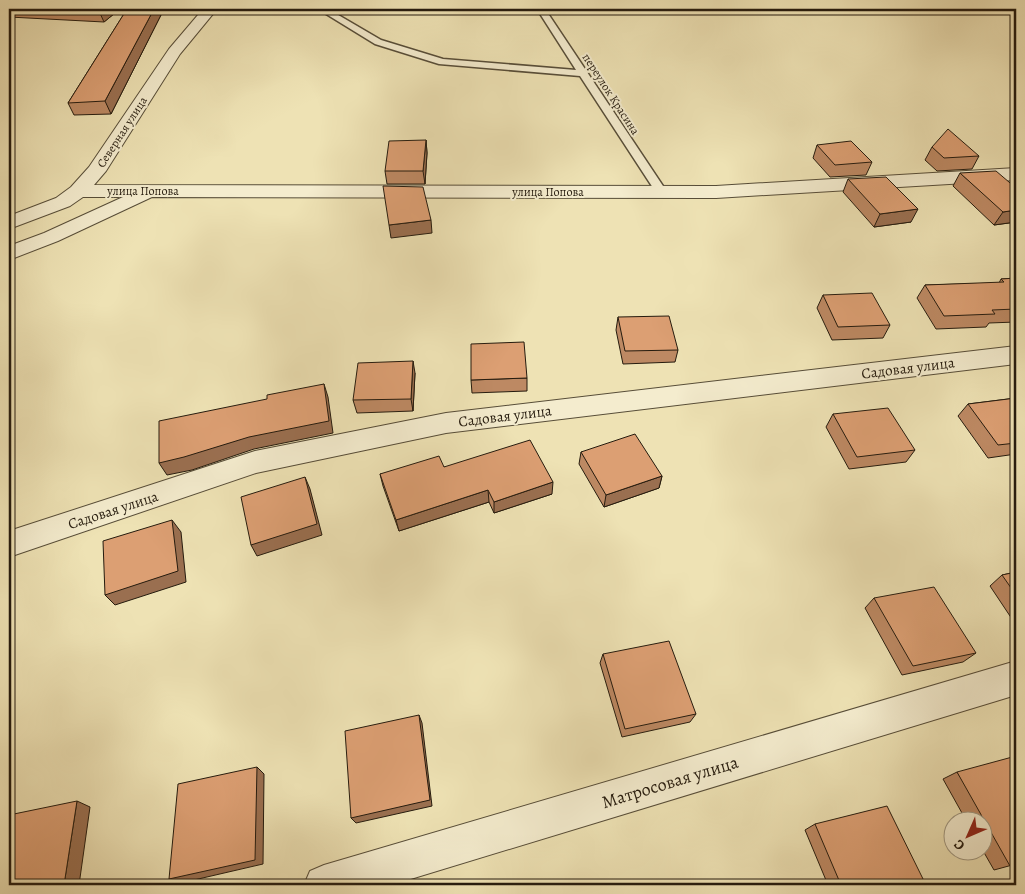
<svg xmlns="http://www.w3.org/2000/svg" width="1025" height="894" viewBox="0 0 1025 894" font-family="Alegreya,serif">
<rect width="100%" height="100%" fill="#eee2b4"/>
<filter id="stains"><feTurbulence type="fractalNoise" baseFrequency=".004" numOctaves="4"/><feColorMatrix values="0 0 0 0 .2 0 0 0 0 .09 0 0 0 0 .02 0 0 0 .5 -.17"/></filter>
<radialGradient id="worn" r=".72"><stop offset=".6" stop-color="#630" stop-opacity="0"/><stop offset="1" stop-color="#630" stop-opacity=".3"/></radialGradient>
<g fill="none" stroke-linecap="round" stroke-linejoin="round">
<defs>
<polygon id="service" points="318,9 328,9 381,40 443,59 576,70 537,9 545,9 667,192 665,194 657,194 580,76 439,64 375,44"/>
<g id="minor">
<polygon points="203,9 217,9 180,54 106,171 94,185 716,186 1016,168 1016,180 716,198 152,197 58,241 9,260 9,246 44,233 123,197 83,197 70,206 9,229 9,216 56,198 71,187 89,167 169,49"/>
<polygon points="1016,346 1016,364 446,433 256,473 9,557 9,531 255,451 446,413"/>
<polygon points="1016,661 1016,695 391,885 304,885 310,871 324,865"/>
</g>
</defs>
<!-- service casing -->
<use href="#service" stroke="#574d38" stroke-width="3"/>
<!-- minor casing -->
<use href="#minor" stroke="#574d38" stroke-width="2"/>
<!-- service -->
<use href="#service" fill="#f4ecce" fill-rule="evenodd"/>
<!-- minor -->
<use href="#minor" fill="#f4ecce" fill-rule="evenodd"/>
</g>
<!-- wall -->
<g fill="#bd8963" stroke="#251b0e">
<polygon points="9,9 120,9 104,22 9,17"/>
<polygon points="127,9 164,9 111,114 74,115 68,103"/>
<polygon points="426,140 427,153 425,184 387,184 385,171"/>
<polygon points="817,145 872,162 866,175 830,177 813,158"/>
<polygon points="932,147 979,156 972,169 937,171 925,160"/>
<polygon points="960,173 1016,222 994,225 953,186"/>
<polygon points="848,179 911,222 874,227 843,192"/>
<polygon points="1016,278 1016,322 989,323 986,327 936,329 917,298 925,285 999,283 1001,279"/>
<polygon points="823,295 890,325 883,338 832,340 817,308"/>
<polygon points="618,317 678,350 675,362 623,364 616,330"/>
<polygon points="415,373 413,411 357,413 353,400"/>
<polygon points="527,378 527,391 472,393 471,380"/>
<polygon points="1016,398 1016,454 988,458 958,416 968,404"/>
<polygon points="833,414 915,450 906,462 849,469 826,427"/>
<polygon points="581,452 662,476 659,488 604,507 579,464"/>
<polygon points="444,467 552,494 494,513 489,502 399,531 383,486 380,474"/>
<polygon points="1016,572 1016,625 990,586 1002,575"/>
<polygon points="874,598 976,653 963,662 902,675 865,608"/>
<polygon points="603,654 696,714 690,722 622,737 600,663"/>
<polygon points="957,772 1016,864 994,870 982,849 982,822 967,822 943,779"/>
<polygon points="815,824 926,885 828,885 805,830"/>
</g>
<!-- shaded-wall -->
<g fill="#9a6f50" stroke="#251b0e">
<polygon points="102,9 120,9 104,22 99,11"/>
<polygon points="154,9 164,9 111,114 105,101"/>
<polygon points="426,140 427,153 425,184 423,171"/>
<polygon points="918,209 911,222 874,227 880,214"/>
<polygon points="1016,210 1016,222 994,225 1003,212"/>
<polygon points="431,220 432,233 391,238 389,225"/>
<polygon points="413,361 415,373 413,411 411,399"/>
<polygon points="324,384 328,397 333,433 254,449 192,470 167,475 159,463"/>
<polygon points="662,476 659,488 604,507 606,495"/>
<polygon points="305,477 310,489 322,535 257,556 251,545"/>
<polygon points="553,482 552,494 494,513 494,502"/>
<polygon points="488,490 489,502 399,531 396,520"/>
<polygon points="172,520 181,532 186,582 115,605 105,595"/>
<polygon points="419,715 422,723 432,806 356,823 351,818"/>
<polygon points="257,767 264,774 263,864 181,883 169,879"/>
<polygon points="77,801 90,807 79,885 64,885"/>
</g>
<!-- building -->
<g fill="#dc9f73" stroke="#251b0e">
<polygon points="61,9 102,9 99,11"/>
<polygon points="127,9 154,9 105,101 68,103"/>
<polygon points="948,129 979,156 944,158 932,147"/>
<polygon points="426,140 423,171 385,171 389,141"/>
<polygon points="851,141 872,162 835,165 817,145"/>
<polygon points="996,171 1016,188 1016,210 1003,212 960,173"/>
<polygon points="886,177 918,209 880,214 848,179"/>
<polygon points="383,186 423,187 431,220 389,225"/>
<polygon points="1016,278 1016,309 992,310 995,314 944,316 925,285 1004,282 1001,279"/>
<polygon points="872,293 890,325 838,327 823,295"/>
<polygon points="669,316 678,350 625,351 618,317"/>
<polygon points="524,342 527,378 471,380 471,344"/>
<polygon points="413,361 411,399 353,400 358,363"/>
<polygon points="324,384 329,421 249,437 184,457 159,463 159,421 267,399 267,395"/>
<polygon points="1016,398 1016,443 998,445 968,404"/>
<polygon points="888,408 915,450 857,457 833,414"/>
<polygon points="635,434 662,476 606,495 581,452"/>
<polygon points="530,440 553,482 494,502 488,490 396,520 380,474 439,456 444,467"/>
<polygon points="305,477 317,524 251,545 241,497"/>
<polygon points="172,520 178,571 105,595 103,541"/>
<polygon points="1016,572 1016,595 1002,575"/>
<polygon points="934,587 976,653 913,666 874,598"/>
<polygon points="669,641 696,714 625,729 603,654"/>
<polygon points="419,715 430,800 351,818 345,731"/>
<polygon points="1016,756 1016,864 1010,866 957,772"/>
<polygon points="257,767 255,860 169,879 178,784"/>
<polygon points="77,801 64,885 9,885 9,815"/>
<polygon points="887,806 926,885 841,885 815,824"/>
</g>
<g text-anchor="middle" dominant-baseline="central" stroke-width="4" stroke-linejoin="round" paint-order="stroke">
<!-- far-street labels -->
<g font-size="12" fill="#251b0e" stroke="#f4ecce">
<text transform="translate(611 94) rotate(57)">переулок Красина</text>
<text transform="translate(122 132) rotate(-57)">Северная улица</text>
<text x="143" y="191">улица Попова</text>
<text x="548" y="192">улица Попова</text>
</g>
<!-- street labels -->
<g font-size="15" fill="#251b0e" stroke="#f4ecce">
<text transform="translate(908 368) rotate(-7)">Садовая улица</text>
<text transform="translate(505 416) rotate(-7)">Садовая улица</text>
<text transform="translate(113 510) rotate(-18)">Садовая улица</text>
</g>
<!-- near-street labels -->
<g font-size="18" fill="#251b0e" stroke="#f4ecce">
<text transform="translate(670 782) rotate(-17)">Матросовая улица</text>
</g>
</g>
<!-- margin -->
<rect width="1025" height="894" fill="none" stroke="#eee2b4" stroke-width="30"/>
<rect x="10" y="10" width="1005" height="874" fill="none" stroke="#251b0e" stroke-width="2.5"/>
<rect x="15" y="15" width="995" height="864" fill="none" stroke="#251b0e"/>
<!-- north arrow -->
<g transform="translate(968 836) rotate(225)"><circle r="24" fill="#f4ecce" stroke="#a19881"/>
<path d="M0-4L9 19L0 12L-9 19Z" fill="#8f2418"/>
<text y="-8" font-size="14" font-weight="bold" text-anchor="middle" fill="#251b0e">С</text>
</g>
<rect width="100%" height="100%" filter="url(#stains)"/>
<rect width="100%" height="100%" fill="url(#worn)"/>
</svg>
